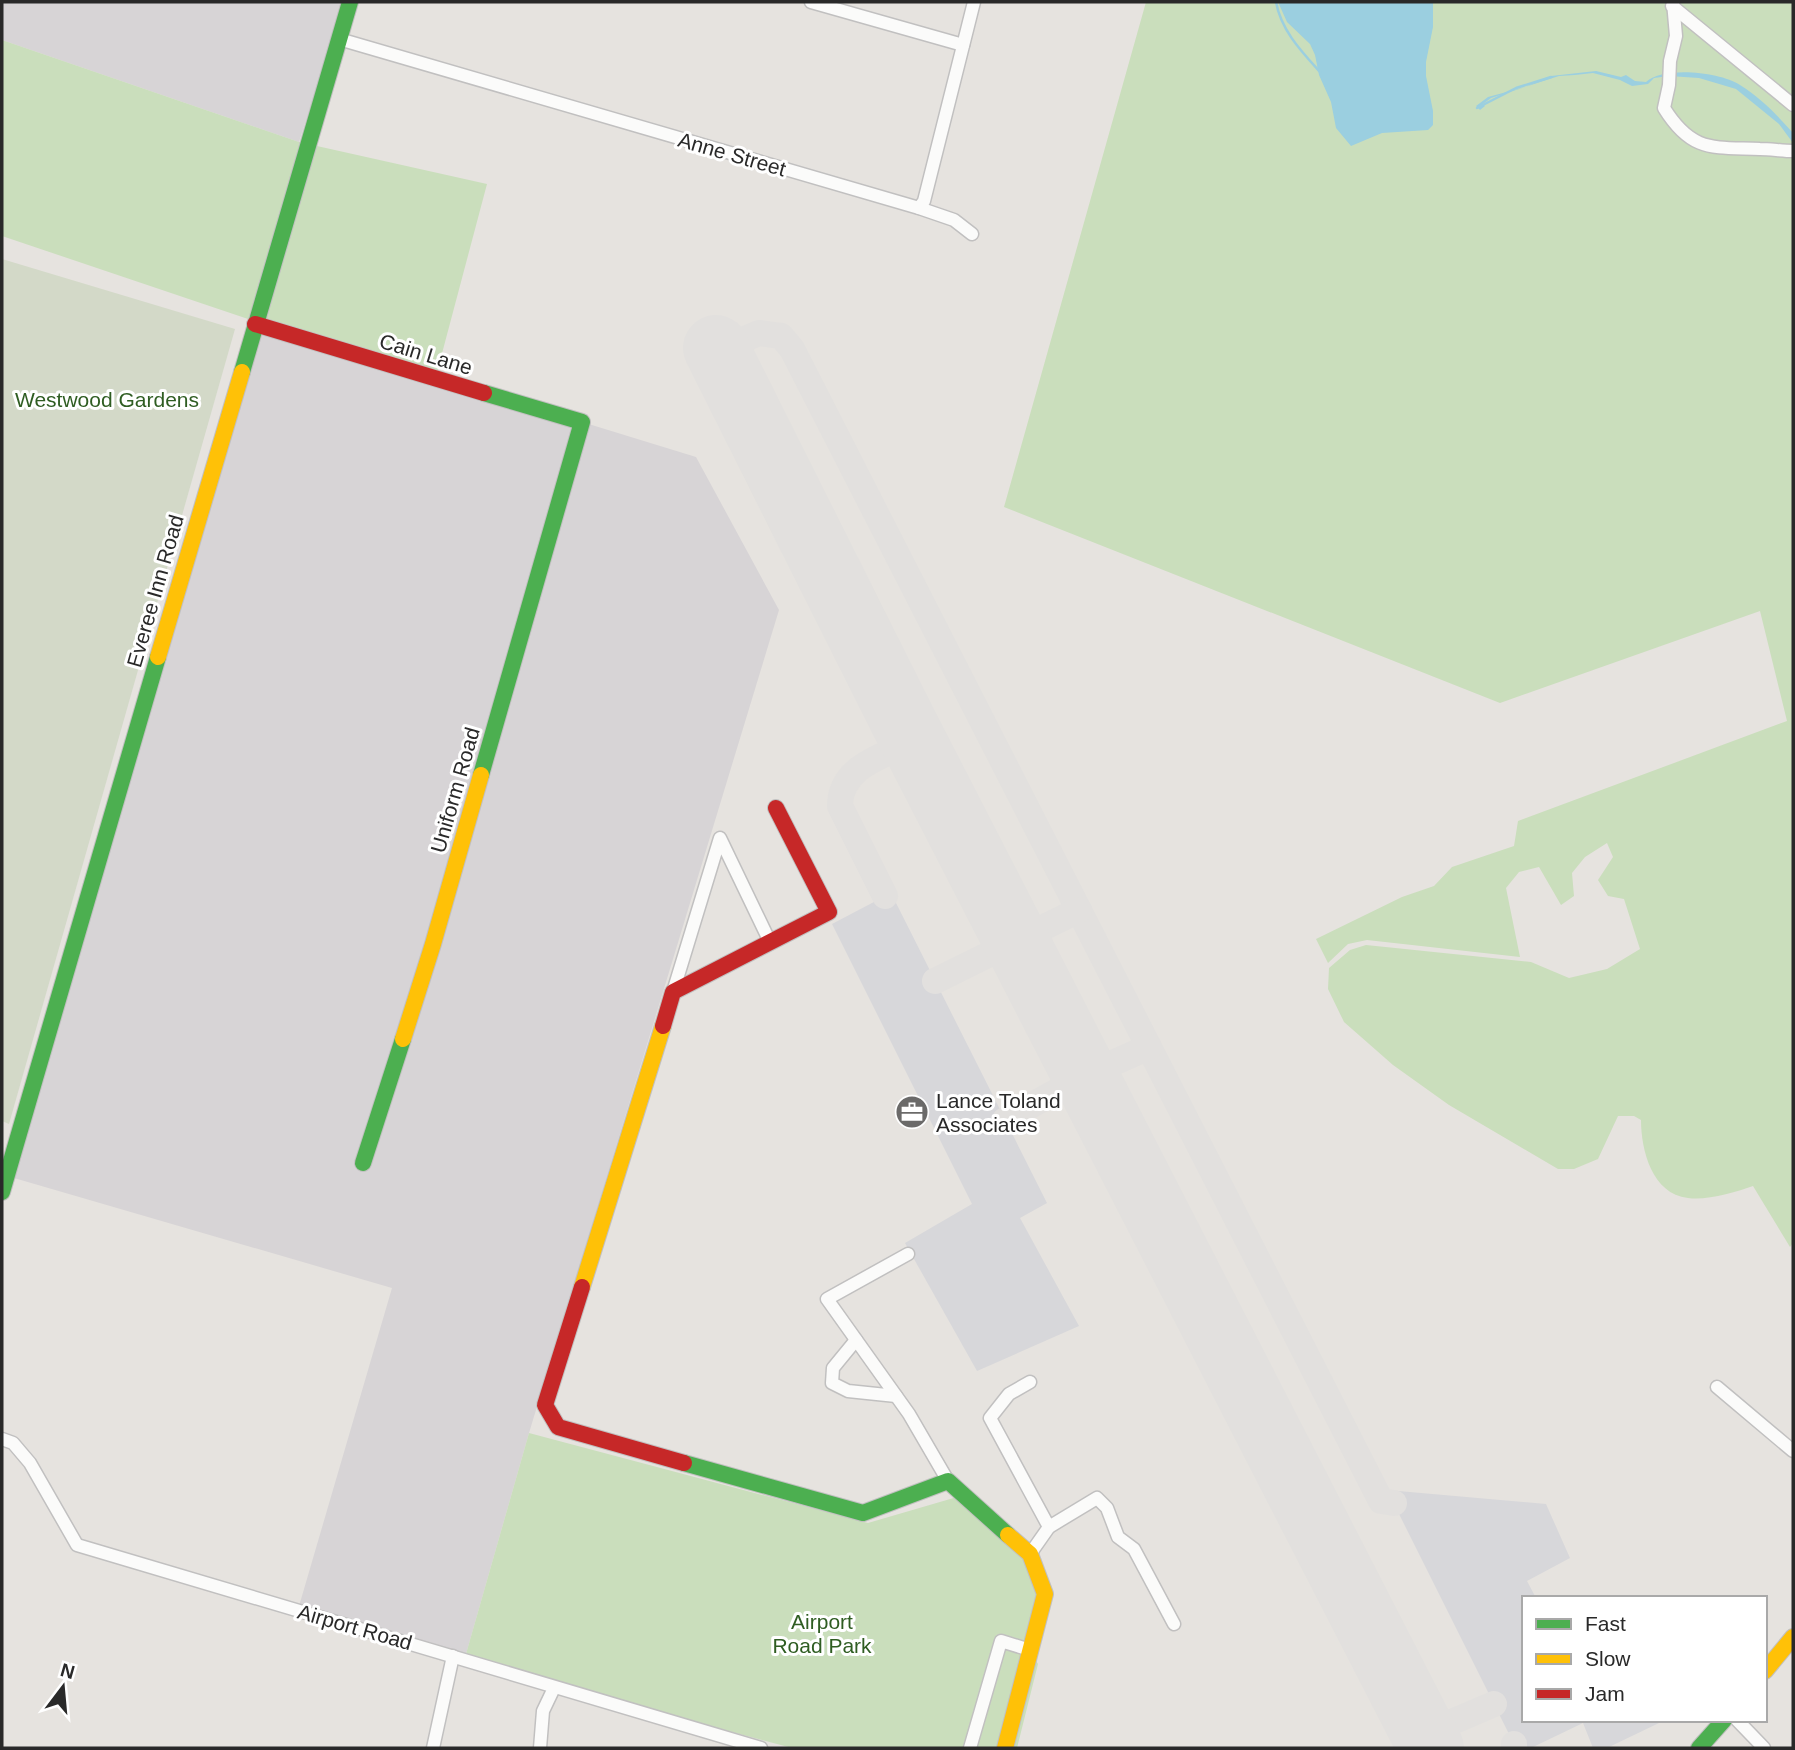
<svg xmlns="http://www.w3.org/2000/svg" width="1795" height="1750" viewBox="0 0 1795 1750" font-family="Arial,sans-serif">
<rect width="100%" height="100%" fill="#e6e3df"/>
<!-- industrial -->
<g fill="#d7d4d6">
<polygon points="2,2 344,2 299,142 2,40"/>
<polygon points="254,321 696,457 779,610 529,1433 464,1661 297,1613 392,1288 14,1178"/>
</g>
<!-- airport -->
<g fill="#d7d7da">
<polygon points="891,893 1047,1203 1020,1218 1079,1326 977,1371 905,1243 972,1204 832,924"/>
<polygon points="1387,1490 1546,1504 1570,1558 1527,1581 1536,1598 1524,1598 1524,1720 1657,1720 1659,1723 1607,1748 1593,1748 1583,1723 1531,1748 1516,1748"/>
</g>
<!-- green -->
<g fill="#cadebc">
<path d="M1146 2H1793V1243L1790 1247 1753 1186C1736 1192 1706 1201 1688 1198 1652 1194 1641 1150 1641 1120L1634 1116H1618L1598 1159 1574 1169H1558L1449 1105 1393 1065 1344 1022 1328 989 1329 968 1350 950 1366 945 1531 962 1569 978 1607 969 1640 949 1624 899 1608 896 1598 880 1613 857 1607 843 1585 857 1572 873 1574 896 1561 905 1539 867 1519 872 1506 888 1520 957 1367 940 1348 944 1328 963 1316 939 1402 897 1434 886 1452 867 1514 846 1518 821 1787 721 1760 611 1500 703 1004 507Z"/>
<polygon points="2,40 299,142 487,184 436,376 254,321 2,236"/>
<polygon points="529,1433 868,1523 957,1497 1017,1548 1041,1582 1033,1656 1038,1664 1017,1748 792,1748 464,1661"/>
</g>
<!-- cemetery -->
<polygon fill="#d3d9c8" points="2,259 235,329 9,1124 2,1121"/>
<!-- water -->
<g fill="#9bcfe0">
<polygon points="1278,2 1433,2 1433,27 1426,62 1426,76 1433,111 1433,125 1428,130 1382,133 1351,146 1336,128 1331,102 1319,75 1315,55 1310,44 1287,22"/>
<path d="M1596 71 1621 77 1626 75 1635 81 1646 82C1664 66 1720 72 1740 85 1760 97 1778 116 1793 133V143L1779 124 1736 89 1699 78 1669 76 1654 78 1648 84 1632 86 1620 80 1593 73 1575 75 1559 76 1491 98 1483 104 1485 106 1480 110 1476 106 1488 97 1525 87 1551 76Z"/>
</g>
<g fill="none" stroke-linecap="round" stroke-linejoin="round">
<!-- stream -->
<g stroke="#9bcfe0" stroke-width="2.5">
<path d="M1276 2C1281 30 1301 51 1320 72"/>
<polyline points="1477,108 1516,88 1551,77"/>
</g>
<!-- taxiway -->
<g stroke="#e2e0de" stroke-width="26">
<polyline points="723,363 747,338 759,333 781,336 792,349 1381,1501 1394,1503"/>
<path d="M885 896 840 806C840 766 884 756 914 741"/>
<polyline points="935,981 1079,910"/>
<polyline points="1005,1120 1086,1075 1149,1047"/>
<polyline points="1424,1734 1494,1704"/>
<polyline points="1514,1744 1514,1748"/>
</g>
<!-- runway -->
<polyline stroke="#e2e0de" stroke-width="66" points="716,348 903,721 1431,1748"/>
<defs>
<g id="street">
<polyline points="811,2 963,45"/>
<path d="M1673 2 1676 36 1670 61 1669 85 1664 108C1692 153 1713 147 1760 149 1771 149 1782 151 1793 151"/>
<polyline points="1672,6 1793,105"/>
<polyline points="339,39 919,208 954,220 972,234"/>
<polyline points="919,208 924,201 974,2"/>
<polyline points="673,992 720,838 770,942"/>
<polyline points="908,1254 827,1299 909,1414 948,1481"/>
<polyline points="856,1340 833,1368 832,1383 848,1391 896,1396"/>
<polyline points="1030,1382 1009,1394 990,1418 1049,1527"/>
<polyline points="1717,1387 1793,1451"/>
<polyline points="2,1439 13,1443 30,1463 77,1545 761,1748"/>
<polyline points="1030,1554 1049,1527 1097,1498 1107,1508 1118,1537 1134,1549 1174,1624"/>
<polyline points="1737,1720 1764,1748"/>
<polyline points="433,1748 453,1656"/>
<polyline points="540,1748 543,1711 554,1688"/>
<polyline points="970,1748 1001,1641 1030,1650"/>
</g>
<g id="fast">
<polyline points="242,372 350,2"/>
<polyline points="481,775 582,422 484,393"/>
<polyline points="363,1163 403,1039"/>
<polyline points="2,1192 158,657"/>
<polyline points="684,1463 863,1513 948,1481 1008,1535"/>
<polyline points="1699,1748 1724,1720"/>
</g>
<g id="slow">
<polyline points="158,657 242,372"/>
<polyline points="403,1039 433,944 481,775"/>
<polyline points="582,1287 663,1026"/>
<polyline points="1765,1671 1793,1637"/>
<polyline points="1005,1748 1045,1594 1030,1554 1008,1535"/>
</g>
<g id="jam">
<polyline points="255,324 484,393"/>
<polyline points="663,1026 673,992 829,912 776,808"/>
<polyline points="582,1287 545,1405 558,1427 684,1463"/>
</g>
</defs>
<!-- street casing -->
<use href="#street" stroke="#c1c0c0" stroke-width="15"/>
<!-- fast casing -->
<use href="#fast" stroke="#c1c0c0" stroke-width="18"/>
<!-- slow casing -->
<use href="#slow" stroke="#c1c0c0" stroke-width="18"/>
<!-- jam casing -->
<use href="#jam" stroke="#c1c0c0" stroke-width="18"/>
<!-- street -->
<use href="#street" stroke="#fbfbfa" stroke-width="12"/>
<!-- fast -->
<use href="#fast" stroke="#4caf50" stroke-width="16"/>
<!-- slow -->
<use href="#slow" stroke="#ffc107" stroke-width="16"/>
<!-- jam -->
<use href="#jam" stroke="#c62828" stroke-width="16"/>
</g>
<!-- icons -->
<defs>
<symbol id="office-disc" viewBox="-11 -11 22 22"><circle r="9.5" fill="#6b6a69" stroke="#fff"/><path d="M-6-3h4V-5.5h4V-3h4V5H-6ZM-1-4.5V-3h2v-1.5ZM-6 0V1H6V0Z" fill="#fff"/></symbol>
</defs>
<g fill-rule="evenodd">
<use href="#office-disc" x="893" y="1093" width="38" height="38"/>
</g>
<g text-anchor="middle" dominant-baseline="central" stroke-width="6" stroke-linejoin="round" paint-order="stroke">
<!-- street labels -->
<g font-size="21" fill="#292929" stroke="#fff">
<text transform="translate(732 154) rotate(16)">Anne Street</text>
<text transform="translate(426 354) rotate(17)">Cain Lane</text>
<text transform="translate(155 591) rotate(-74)">Everee Inn Road</text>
<text transform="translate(455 790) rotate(-74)">Uniform Road</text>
<text transform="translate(355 1627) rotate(16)">Airport Road</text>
</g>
<!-- park labels -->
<g font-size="21" fill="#2f5d22" stroke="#fff">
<text x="107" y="399">Westwood Gardens</text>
<text x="822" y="1621">Airport<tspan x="822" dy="24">Road Park</tspan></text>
</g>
<!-- poi labels -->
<g font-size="21" fill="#292929" stroke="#fff" text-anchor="start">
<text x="936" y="1100">Lance Toland<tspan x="936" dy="24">Associates</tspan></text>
</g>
</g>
<!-- border -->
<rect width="1795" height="1750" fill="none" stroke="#292929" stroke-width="7"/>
<!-- legend -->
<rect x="1522" y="1596" width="245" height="126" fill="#ffffff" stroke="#a9a9a9" stroke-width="2"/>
<rect x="1536" y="1619" width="35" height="10" fill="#4caf50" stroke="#a9a9a9" stroke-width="2"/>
<text x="1585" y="1631" font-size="21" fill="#292929">Fast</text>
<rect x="1536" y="1654" width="35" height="10" fill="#ffc107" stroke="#a9a9a9" stroke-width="2"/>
<text x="1585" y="1666" font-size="21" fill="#292929">Slow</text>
<rect x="1536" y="1689" width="35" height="10" fill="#c62828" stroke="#a9a9a9" stroke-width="2"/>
<text x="1585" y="1701" font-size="21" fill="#292929">Jam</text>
<!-- north arrow -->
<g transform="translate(63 1687) rotate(16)" stroke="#ffffff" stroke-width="5" paint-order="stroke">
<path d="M0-5L12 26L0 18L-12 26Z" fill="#292929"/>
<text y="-10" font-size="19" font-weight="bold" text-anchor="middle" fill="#292929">N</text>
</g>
</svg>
